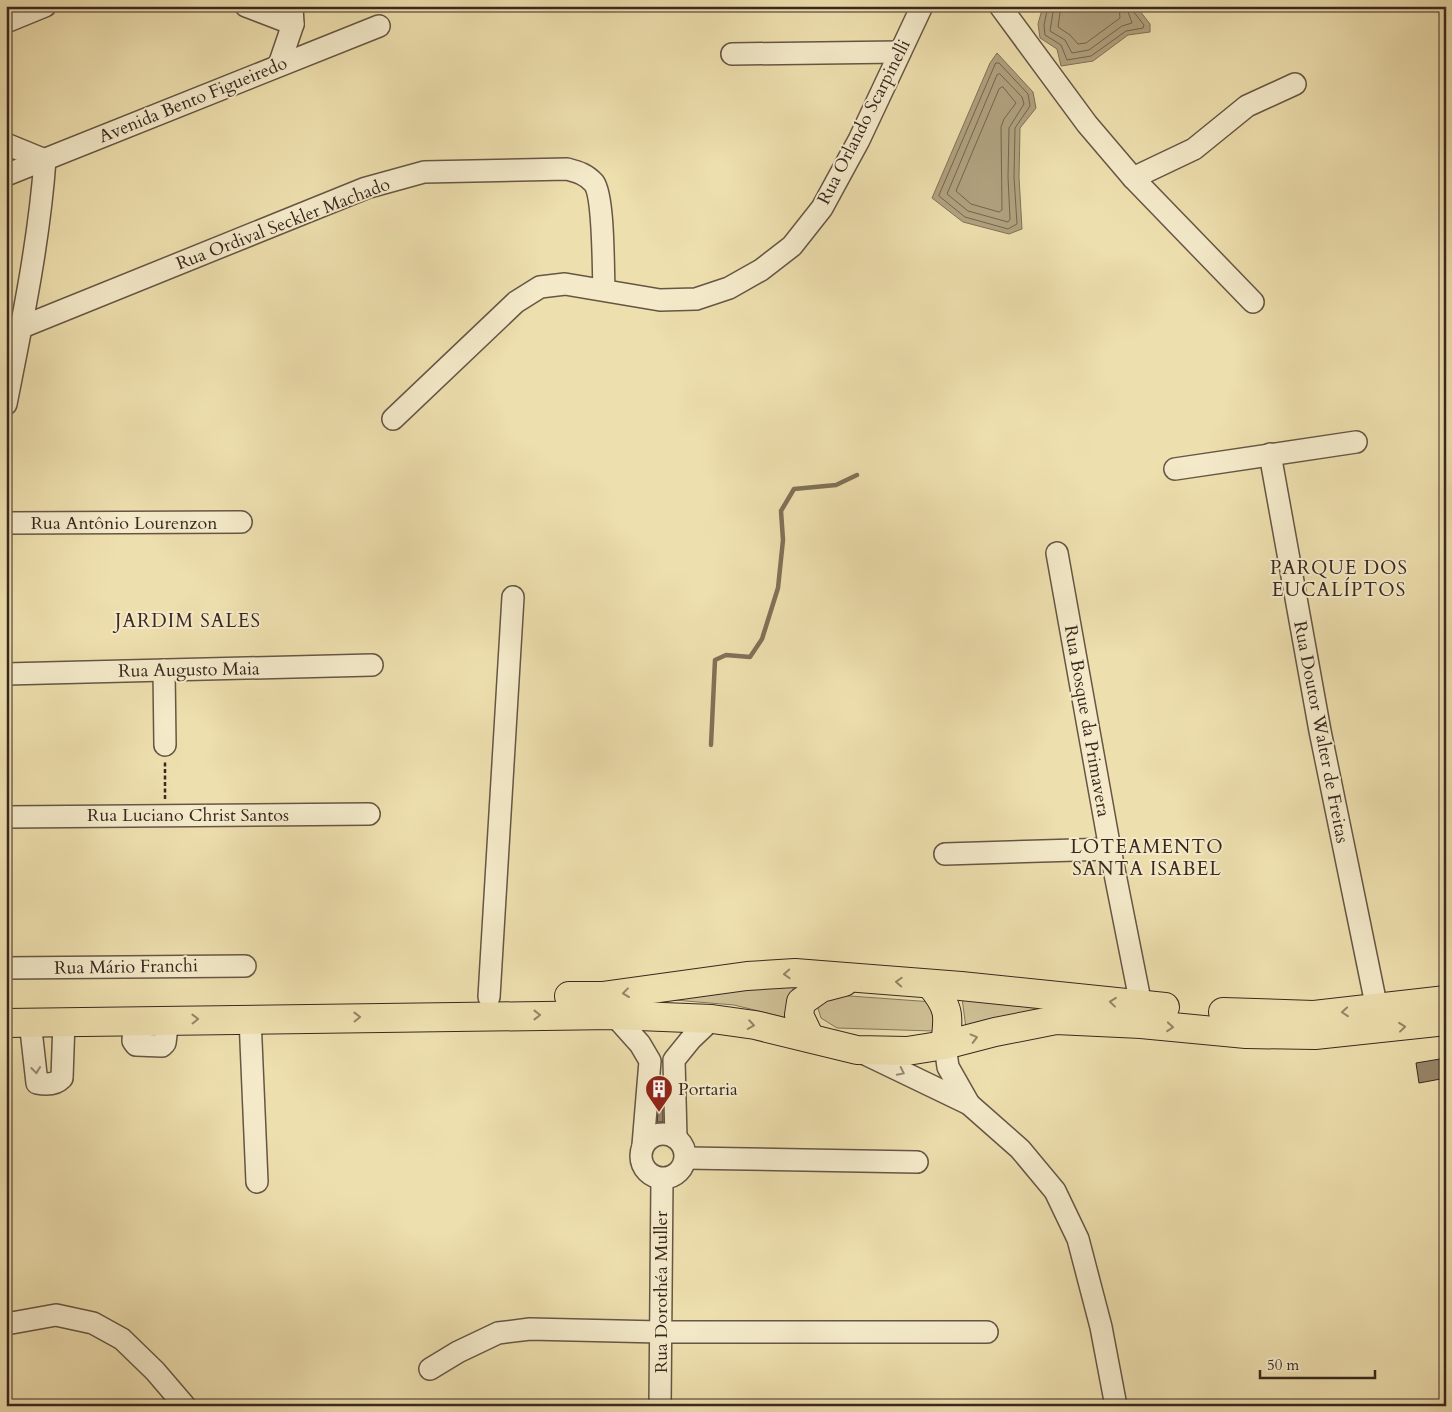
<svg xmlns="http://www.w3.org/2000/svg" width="1452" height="1412" viewBox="0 0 1452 1412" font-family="Cardo,serif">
<rect width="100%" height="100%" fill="#eedfae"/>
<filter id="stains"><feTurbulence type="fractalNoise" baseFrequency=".004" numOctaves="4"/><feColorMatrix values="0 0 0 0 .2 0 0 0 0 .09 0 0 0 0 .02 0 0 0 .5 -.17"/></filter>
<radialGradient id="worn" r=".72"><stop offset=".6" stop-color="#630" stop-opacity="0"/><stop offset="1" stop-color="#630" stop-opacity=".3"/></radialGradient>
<!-- green -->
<g fill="#cfc096" stroke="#84745b">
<polygon points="796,983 788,999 787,1018 734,1005 674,1000 733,990"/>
<polygon points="836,995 933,1002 938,1019 933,1031 837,1028 821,1018 817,1005"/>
<polygon points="962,998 1057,1009 966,1028"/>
</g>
<!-- water -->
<g fill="#b0a17e" stroke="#807158">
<polygon points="1043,6 1136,6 1150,24 1150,32 1128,35 1093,61 1061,66 1057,49 1040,38 1038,24"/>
<polygon points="997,53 1033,92 1036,108 1020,128 1019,177 1022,229 1009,234 963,222 932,198 990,63"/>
</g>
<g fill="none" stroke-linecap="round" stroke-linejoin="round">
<!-- shore -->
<g stroke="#74644f" stroke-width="1">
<polyline points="1048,6 1044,25 1045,35 1061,45 1067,60 1091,56 1126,31 1143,28 1144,25 1133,11 1132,6"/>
<polyline points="1054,6 1050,31 1065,40 1072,53 1089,50 1122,26 1132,23 1126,6"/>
<polyline points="1061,6 1058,27 1070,35 1078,44 1086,43 1120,18 1119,6"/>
<polygon points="996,63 999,63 1028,94 1030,106 1015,128 1014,177 1017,224 1008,229 965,217 939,196"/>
<polygon points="1000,74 1022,97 1024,104 1009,128 1008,177 1010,219 1008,222 968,211 947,194 997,75"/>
<polygon points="1003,87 1016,103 1004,119 1001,127 1002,210 999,212 971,204 956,191 999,89"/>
</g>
<!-- stream -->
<polyline stroke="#807158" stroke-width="4.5" points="711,745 715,660 726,655 750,657 762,639 778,588 783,540 781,511 794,489 836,485 857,475"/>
</g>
<!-- building -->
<g fill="#97876a" stroke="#382820">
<polygon points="1446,1058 1446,1078 1419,1083 1416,1063"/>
<polygon points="659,1105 663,1105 663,1122 657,1122"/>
</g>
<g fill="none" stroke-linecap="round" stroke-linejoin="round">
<defs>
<g id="minor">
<polyline points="246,6 293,24"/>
<polyline points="1000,6 1087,124 1133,178 1253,302"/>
<polyline points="6,22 45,6"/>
<polyline points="732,54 900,52"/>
<polyline points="279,65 293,24 292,6"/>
<path d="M6 144 45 160C39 243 22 323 6 404"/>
<polyline points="6,175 379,26"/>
<polyline points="1133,178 1194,149 1247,106 1295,84"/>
<path d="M22 327 366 188 424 172 567 169C578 172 586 174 594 183 604 197 603 269 604 289"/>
<polyline points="393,419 516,302 540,287 565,284 660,300 696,299 729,288 761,270 792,246 822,208 859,140 922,6"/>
<polyline points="1270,454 1320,731 1377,1009"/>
<polyline points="1175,469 1356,442"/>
<polyline points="6,523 241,522"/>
<polyline points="1057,553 1110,849 1141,1005"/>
<polyline points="164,670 165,745"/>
<polyline points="6,674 372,665"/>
<polyline points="6,817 369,814"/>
<polyline points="945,854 1110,849"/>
<polyline points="6,968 245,966"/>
<polyline points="489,997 513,597"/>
<polyline points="614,1015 640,1044 650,1061 643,1145"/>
<polyline points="250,1018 257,1182"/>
<polyline points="134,1020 133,1041 136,1045 162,1046 165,1043 168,1019"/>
<path d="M30 1021 37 1083C46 1085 55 1085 62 1078L64 1021"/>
<polyline points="945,1045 948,1067 969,1104"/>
<polyline points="861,1052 969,1104 1020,1149 1055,1191 1078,1239 1101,1327 1116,1406"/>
<circle cx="663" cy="1156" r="22"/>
<polyline points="676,1138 674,1060 691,1039 712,1019"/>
<polyline points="686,1158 917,1162"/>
<polyline points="6,1324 56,1315 93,1323 122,1339 155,1371 185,1406"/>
<polyline points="430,1369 458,1352 498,1333 530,1329 660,1332 987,1332"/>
<polyline points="660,1406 662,1179"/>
</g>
<g id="major">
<path d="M930 984C950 1008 949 1015 945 1045"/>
<polyline points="569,996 602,996 747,976 795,973 961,986 1165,1007"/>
<polyline points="1223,1012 1314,1015 1446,1000"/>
<polyline points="6,1023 614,1015 712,1019 755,1025 857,1050 907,1051 945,1045 995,1032 1056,1020 1141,1024 1246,1034 1315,1035 1446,1021"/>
<polyline points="810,1038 799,1015 801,1002 821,988 844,982"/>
</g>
</defs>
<!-- minor casing -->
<use href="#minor" stroke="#665644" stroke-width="24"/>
<!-- major casing -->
<use href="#major" stroke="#382820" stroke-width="30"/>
<!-- path -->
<polyline stroke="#382820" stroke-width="2.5" stroke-dasharray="4 2.5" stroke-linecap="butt" points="165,799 165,762"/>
<!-- minor -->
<use href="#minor" stroke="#f4eaca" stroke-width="21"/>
<!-- major -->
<use href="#major" stroke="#eedfae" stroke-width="28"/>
</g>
<!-- one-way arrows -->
<defs><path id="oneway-chevron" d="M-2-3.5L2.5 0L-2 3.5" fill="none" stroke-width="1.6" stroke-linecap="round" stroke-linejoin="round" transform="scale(1.25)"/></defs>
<g stroke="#938467">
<use href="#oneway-chevron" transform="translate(787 974) rotate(177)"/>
<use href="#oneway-chevron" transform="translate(899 982) rotate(-177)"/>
<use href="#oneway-chevron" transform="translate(626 993) rotate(173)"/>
<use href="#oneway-chevron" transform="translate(1113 1002) rotate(-174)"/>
<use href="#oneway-chevron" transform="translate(1345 1012) rotate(175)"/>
<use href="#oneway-chevron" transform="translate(537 1015)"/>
<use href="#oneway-chevron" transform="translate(357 1017) rotate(-1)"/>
<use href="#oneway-chevron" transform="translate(195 1019) rotate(-1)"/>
<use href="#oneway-chevron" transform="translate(751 1025) rotate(9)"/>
<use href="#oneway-chevron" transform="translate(1170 1027) rotate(5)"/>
<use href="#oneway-chevron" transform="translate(1402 1027) rotate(-6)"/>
<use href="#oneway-chevron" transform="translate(974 1038) rotate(-15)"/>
</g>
<g stroke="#968975">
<use href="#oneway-chevron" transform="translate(36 1070) rotate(84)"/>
<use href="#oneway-chevron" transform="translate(901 1072) rotate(26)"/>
</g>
<!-- icons -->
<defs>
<symbol id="building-pin" viewBox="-11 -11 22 30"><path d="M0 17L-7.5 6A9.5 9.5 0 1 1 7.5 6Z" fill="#8f2418" stroke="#f4eaca"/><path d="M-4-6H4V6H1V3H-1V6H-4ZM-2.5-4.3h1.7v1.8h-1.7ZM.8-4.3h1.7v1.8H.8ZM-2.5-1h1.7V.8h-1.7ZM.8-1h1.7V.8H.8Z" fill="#fff"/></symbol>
</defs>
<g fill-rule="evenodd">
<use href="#building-pin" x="643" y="1073" width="32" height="43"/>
</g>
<g text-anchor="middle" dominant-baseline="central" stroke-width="4" stroke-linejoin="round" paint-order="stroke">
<!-- street labels -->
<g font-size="18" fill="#382820" stroke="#f4eaca">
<text transform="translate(193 100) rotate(-22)">Avenida Bento Figueiredo</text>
<text transform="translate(864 122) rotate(-63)">Rua Orlando Scarpinelli</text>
<text transform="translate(283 224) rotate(-21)">Rua Ordival Seckler Machado</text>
<text x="124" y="523">Rua Antônio Lourenzon</text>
<text transform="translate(189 670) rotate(-1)">Rua Augusto Maia</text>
<text transform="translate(1087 721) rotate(80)">Rua Bosque da Primavera</text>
<text transform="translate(1321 732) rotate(79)">Rua Doutor Walter de Freitas</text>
<text x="188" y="815">Rua Luciano Christ Santos</text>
<text transform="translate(126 967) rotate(-1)">Rua Mário Franchi</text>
<text transform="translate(661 1292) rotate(-90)">Rua Dorothéa Muller</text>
</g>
<!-- poi labels -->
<g font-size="18" fill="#382820" stroke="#f4eaca" text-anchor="start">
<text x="678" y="1089">Portaria</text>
</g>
<!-- neighbourhood labels -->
<g font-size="19" letter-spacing="1" fill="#382820" stroke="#f4eaca">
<text x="1339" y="568">PARQUE DOS<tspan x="1339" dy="22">EUCALÍPTOS</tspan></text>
<text x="188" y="621">JARDIM SALES</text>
<text x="1147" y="847">LOTEAMENTO<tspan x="1147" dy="22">SANTA ISABEL</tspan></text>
</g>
</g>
<!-- margin -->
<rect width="1452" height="1412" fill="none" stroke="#eedfae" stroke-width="25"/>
<rect x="8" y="8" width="1437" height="1397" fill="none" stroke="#382820" stroke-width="2.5"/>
<rect x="12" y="12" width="1427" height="1387" fill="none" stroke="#382820"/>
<!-- scale -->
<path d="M1260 1370v8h115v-8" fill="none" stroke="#382820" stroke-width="2.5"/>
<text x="1267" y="1370" font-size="15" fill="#382820" stroke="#f4eaca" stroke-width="4" paint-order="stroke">50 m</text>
<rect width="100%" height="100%" filter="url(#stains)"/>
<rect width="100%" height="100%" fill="url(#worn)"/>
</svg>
